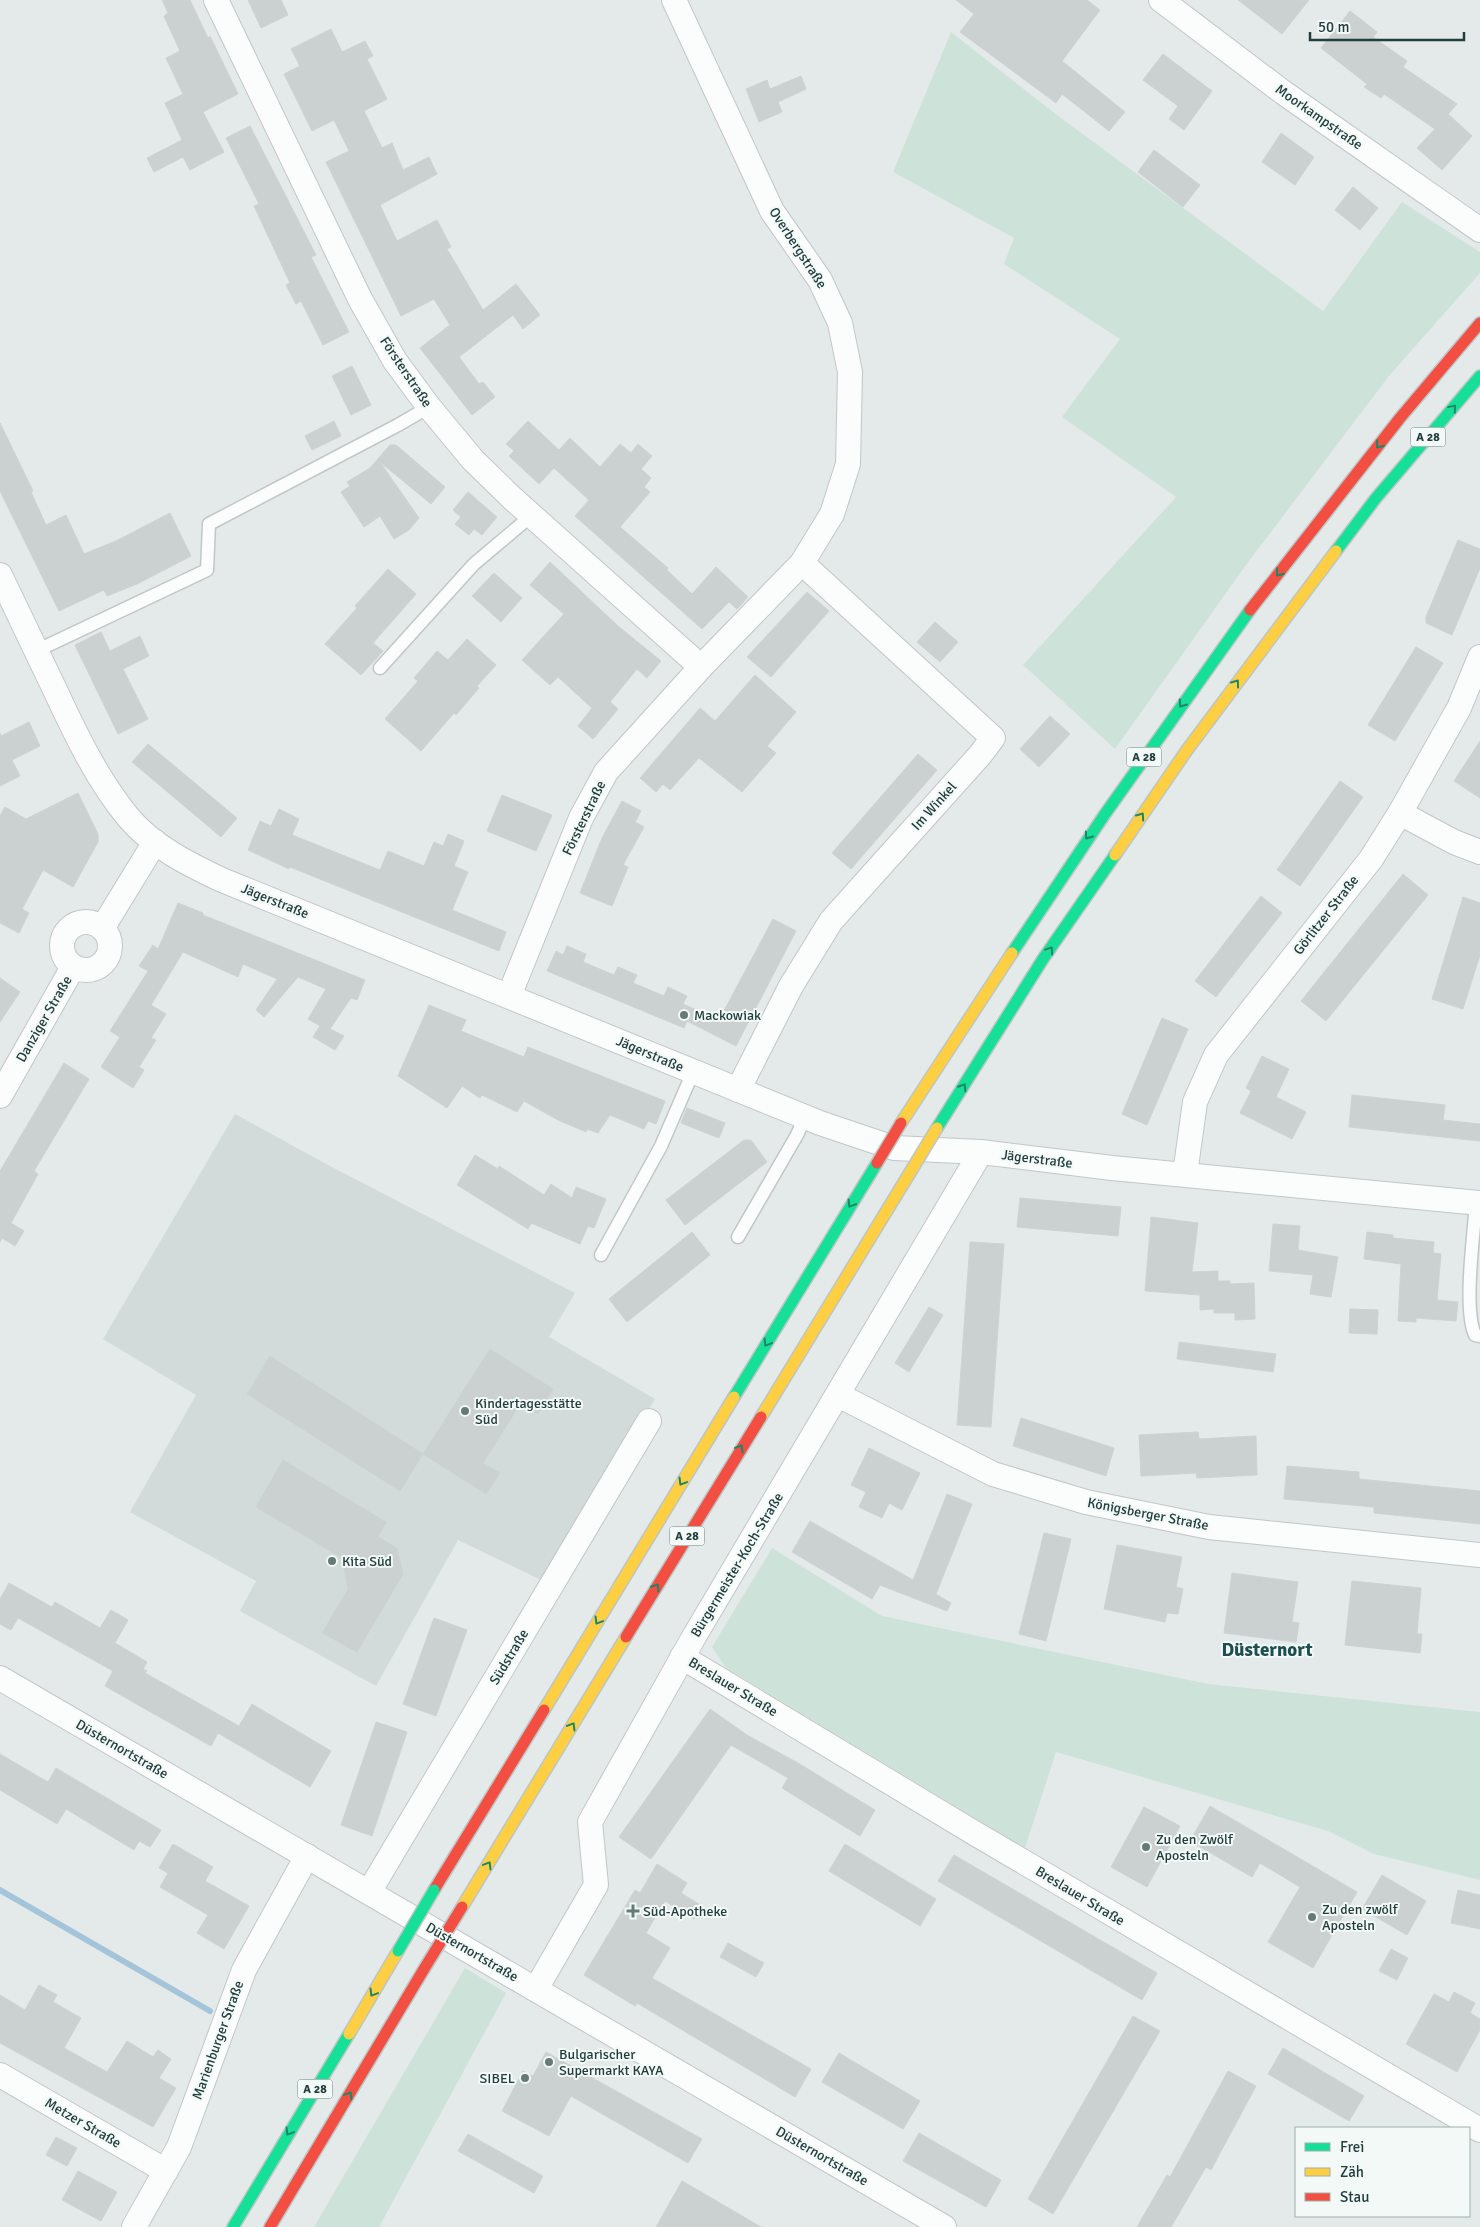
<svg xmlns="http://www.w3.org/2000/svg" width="1480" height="2227" viewBox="0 0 1480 2227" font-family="Signika,sans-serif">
<rect width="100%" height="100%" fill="#e4eae9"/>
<!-- built -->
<polygon fill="#d2dbda" points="235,1114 328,1165 575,1293 549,1337 655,1399 543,1581 458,1540 376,1686 240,1611 256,1581 130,1512 196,1395 103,1339"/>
<!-- green -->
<g fill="#cde3da">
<polygon points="951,32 1057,115 1323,311 1402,202 1480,252 1480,273 1389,376 1246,565 1115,749 1023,665 1176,497 1062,417 1120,339 1004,264 1014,238 893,172"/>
<polygon points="772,1548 882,1616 1208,1684 1480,1712 1480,1880 1374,1854 1328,1831 1056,1752 1025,1848 726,1668 712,1647"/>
<polygon points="465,1968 506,1993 379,2227 314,2227"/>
</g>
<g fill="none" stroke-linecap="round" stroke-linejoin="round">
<!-- stream -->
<polyline stroke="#a4c4d9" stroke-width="6" points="0,1890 210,2011"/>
</g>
<!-- building -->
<g fill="#cbd1d0" stroke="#cdd3d2">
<polygon points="162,0 190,0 208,38 210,36 238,94 203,112 224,152 190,170 183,157 154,172 147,158 182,140 165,103 183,94 166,58 180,51 164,16 168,13"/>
<polygon points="248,0 281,0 288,15 261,28"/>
<polygon points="956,0 1087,0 1100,10 1062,61 1125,112 1109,131 1062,94 1056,103 960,32 974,14"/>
<polygon points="1238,0 1309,0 1282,34"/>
<polygon points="1350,11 1377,32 1373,37 1407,61 1403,67 1457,104 1448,114 1472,136 1442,170 1417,148 1435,129 1384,94 1381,98 1364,87 1367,84 1321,48"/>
<polygon points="331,29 342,52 365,41 373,56 367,59 387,99 364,111 382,148 392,143 403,170 429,157 437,174 380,205 397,241 437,220 451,247 447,249 483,310 516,284 540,315 523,329 513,315 459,357 479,384 483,382 495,397 472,415 420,348 450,325 434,299 401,316 326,162 349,151 334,120 312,131 284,74 300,66 291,49"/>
<polygon points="1163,54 1212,91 1184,130 1169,119 1178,106 1143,80"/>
<polygon points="801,76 806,89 778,102 782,112 759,122 746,89 767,80 770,89"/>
<polygon points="250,126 316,255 311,257 349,332 323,345 301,301 296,304 286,285 290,283 254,206 259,204 226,138"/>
<polygon points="1281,133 1314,157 1295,185 1262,162"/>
<polygon points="1154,150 1200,185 1183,207 1138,172"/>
<polygon points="1353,187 1378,208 1360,230 1335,210"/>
<polygon points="352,366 371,405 351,415 332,376"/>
<polygon points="334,421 341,436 312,450 305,436"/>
<polygon points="528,421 559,450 570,438 600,467 620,444 631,453 638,444 652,456 641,469 651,478 644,487 650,492 620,527 668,568 667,570 692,594 716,567 748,597 737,609 729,602 702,629 575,516 589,500 554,468 539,484 509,456 514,451 506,444"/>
<polygon points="0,423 33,491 31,492 46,525 66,515 84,554 118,540 170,513 191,556 137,584 107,596 104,590 59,611 0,491"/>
<polygon points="390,445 396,445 445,487 431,504 380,462 419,518 409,530 394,539 380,516 364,527 341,492 350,486 347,482 370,468"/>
<polygon points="468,492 497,517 482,535 474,529 469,535 455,524 461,517 453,510"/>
<polygon points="1458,540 1480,549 1480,568 1452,635 1426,623 1426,617"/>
<polygon points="550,562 618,626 661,661 647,678 637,669 610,702 618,709 593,739 578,726 592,708 558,677 550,685 522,660 564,614 530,585"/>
<polygon points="388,569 416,594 373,643 383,651 361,675 325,644 357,608 355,606"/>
<polygon points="494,573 522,598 501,622 472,596"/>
<polygon points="807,592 829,611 771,677 747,657"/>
<polygon points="935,622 958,642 940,662 917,642"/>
<polygon points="101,632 110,651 140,636 149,656 123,669 148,719 118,734 75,645"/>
<polygon points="467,639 496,665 477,686 479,688 456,715 454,713 421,751 385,719 418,681 414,678 437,651 448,660"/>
<polygon points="1416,647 1443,663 1395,741 1368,725"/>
<polygon points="755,675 796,712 767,746 776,753 742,792 699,758 670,790 663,784 656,792 640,778 700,708 715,721"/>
<polygon points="1050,716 1070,734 1039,767 1020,749"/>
<polygon points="29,722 40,746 12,760 20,776 0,786 0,733 1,736"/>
<polygon points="1480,741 1480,798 1454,781"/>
<polygon points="148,744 237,818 221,837 132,762"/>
<polygon points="918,754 937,770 851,869 832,853"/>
<polygon points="1340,781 1363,797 1300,886 1277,870"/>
<polygon points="78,793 98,834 98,842 73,887 43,870 22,909 29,913 19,933 0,923 0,816 5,807 26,819"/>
<polygon points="502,795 552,815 536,851 487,831"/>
<polygon points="622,801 641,811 635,822 644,827 623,865 628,867 612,906 580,893 602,838"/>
<polygon points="279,809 299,819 292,835 380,870 388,851 424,866 434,842 443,846 448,834 464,841 454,866 468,872 452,910 506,932 499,951 290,867 289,869 248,850 260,821 271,826"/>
<polygon points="1403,874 1428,895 1326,1021 1301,1001"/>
<polygon points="1261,896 1282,913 1216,997 1195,981"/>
<polygon points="1463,897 1480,903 1480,955 1463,1009 1432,999"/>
<polygon points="178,903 203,913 203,915 365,980 357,1000 351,998 330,1029 344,1036 335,1050 313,1037 320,1026 308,1019 326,989 298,977 264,1017 256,1010 277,979 243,964 238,977 183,952 151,1005 166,1014 151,1038 156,1040 139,1067 144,1070 133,1088 101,1067 120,1037 110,1031 148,971 139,966 153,945 158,949"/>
<polygon points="773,919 796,931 736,1046 687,1021 684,1028 547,971 556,951 563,955 567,946 586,954 583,962 614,975 618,967 637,975 633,983 664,996 668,987 687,996 683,1004 719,1020"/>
<polygon points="0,978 20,992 0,1022"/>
<polygon points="429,1005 466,1020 461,1031 524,1057 528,1047 665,1101 656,1124 648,1121 644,1129 610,1115 598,1133 587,1129 586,1132 558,1120 524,1101 517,1112 482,1095 480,1098 462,1086 447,1108 398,1076"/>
<polygon points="1162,1018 1188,1029 1147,1125 1122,1114"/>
<polygon points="1262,1056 1289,1069 1276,1097 1306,1112 1292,1139 1240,1113 1251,1091 1246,1088"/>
<polygon points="64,1063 89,1079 34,1171 38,1174 11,1223 24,1231 15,1246 2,1238 0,1242 0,1171"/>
<polygon points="1352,1095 1445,1105 1443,1120 1480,1124 1480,1141 1349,1127"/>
<polygon points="687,1108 725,1123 719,1138 681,1123"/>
<polygon points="744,1140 751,1140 767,1162 685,1225 666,1200"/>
<polygon points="475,1155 498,1169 499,1166 544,1195 551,1184 572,1198 576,1187 606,1199 594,1228 588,1226 580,1244 531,1223 528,1229 457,1185"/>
<polygon points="1020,1198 1121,1207 1118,1236 1017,1227"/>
<polygon points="1151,1217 1198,1223 1192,1272 1218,1271 1218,1281 1230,1281 1230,1284 1254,1283 1255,1319 1235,1320 1235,1313 1214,1313 1214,1309 1200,1310 1200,1295 1145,1291"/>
<polygon points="1273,1224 1300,1226 1298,1250 1338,1257 1331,1297 1310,1294 1313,1275 1269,1271"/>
<polygon points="692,1232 710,1255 627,1322 609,1299"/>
<polygon points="1367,1232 1393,1235 1393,1238 1434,1242 1433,1253 1441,1254 1437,1300 1458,1302 1456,1321 1416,1318 1416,1322 1398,1321 1401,1264 1364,1259"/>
<polygon points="970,1242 1004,1244 991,1427 957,1425"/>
<polygon points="929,1307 943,1315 909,1372 895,1363"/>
<polygon points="1350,1309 1378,1310 1377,1334 1349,1333"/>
<polygon points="1179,1342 1276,1354 1273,1372 1177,1359"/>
<polygon points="490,1349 553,1389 538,1414 521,1403 483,1463 500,1473 486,1494 423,1454"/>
<polygon points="270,1356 423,1454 400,1491 247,1394"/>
<polygon points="1021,1418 1114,1448 1106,1476 1013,1446"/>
<polygon points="1198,1432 1199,1439 1256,1436 1257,1475 1197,1478 1196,1473 1141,1476 1139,1435"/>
<polygon points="869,1448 920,1473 902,1510 889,1503 882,1518 859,1507 866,1492 851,1485"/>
<polygon points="283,1460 386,1522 378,1537 397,1548 403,1574 357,1652 322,1633 348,1589 342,1558 256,1507"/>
<polygon points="1287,1466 1359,1472 1359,1479 1480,1491 1480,1524 1374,1513 1374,1507 1284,1499"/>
<polygon points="947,1494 972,1504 936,1594 951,1603 947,1611 880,1585 872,1599 792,1552 810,1521 913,1580"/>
<polygon points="1044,1533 1071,1539 1046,1641 1019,1634"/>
<polygon points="1117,1545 1182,1557 1176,1587 1183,1589 1178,1614 1167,1613 1165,1622 1104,1609"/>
<polygon points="1232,1573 1298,1582 1292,1622 1299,1623 1296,1642 1224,1633"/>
<polygon points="1352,1581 1421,1588 1417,1634 1422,1634 1420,1653 1345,1645"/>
<polygon points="9,1583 52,1607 55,1602 100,1628 111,1610 128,1620 115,1643 147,1662 143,1669 147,1671 145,1673 239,1726 252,1704 331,1751 310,1787 218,1733 211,1746 140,1706 105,1686 113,1671 18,1618 11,1630 0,1624 0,1599"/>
<polygon points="434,1618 467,1630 436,1716 403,1704"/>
<polygon points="710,1709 747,1735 798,1763 875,1810 860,1836 782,1788 788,1778 731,1745 651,1859 619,1837"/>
<polygon points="376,1722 407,1732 372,1836 341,1825"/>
<polygon points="0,1754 48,1782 56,1768 161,1830 150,1847 139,1841 134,1850 66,1809 57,1824 0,1790"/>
<polygon points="1210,1806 1357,1892 1313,1968 1268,1942 1300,1887 1260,1863 1252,1877 1190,1841"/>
<polygon points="1144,1807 1180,1826 1147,1887 1111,1867"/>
<polygon points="173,1844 213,1867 205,1881 249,1906 224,1949 197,1933 208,1915 160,1887 168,1873 159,1868"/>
<polygon points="845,1844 936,1899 920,1926 829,1871"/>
<polygon points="954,1855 1157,1973 1142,2000 938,1881"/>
<polygon points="657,1864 687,1883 681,1893 702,1906 694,1919 665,1901 646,1933 670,1948 652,1978 811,2069 795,2097 637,2003 635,2006 584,1975 635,1890 640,1893"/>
<polygon points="1382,1875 1426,1901 1407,1935 1362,1909"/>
<polygon points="1458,1890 1480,1895 1480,1929 1451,1923"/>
<polygon points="728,1943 764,1963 756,1977 720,1957"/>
<polygon points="1391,1949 1408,1958 1397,1980 1379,1971"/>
<polygon points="39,1985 57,1995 53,2002 81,2018 64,2048 107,2072 127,2041 153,2057 158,2050 171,2059 159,2078 176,2088 153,2127 0,2043 0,1995 25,2010"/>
<polygon points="1454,1992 1475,2003 1470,2013 1480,2019 1480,2030 1457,2072 1406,2044 1434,1994 1449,2002"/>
<polygon points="1133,2016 1160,2031 1053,2214 1028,2199"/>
<polygon points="1283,2048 1364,2096 1349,2121 1268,2074"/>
<polygon points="546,2052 702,2139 688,2163 571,2096 549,2136 502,2111 523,2071 533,2076"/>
<polygon points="839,2053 920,2101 903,2129 822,2082"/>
<polygon points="1228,2071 1256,2086 1211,2170 1206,2167 1171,2227 1137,2227 1167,2175 1170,2177"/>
<polygon points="919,2133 1001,2180 986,2207 903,2161"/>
<polygon points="468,2134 543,2176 534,2193 458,2151"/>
<polygon points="56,2137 77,2148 67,2166 46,2155"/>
<polygon points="78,2171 117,2192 101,2221 62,2200"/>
<polygon points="682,2181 703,2193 761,2227 656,2227"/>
</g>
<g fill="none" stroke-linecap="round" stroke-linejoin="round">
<defs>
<g id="lane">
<polyline points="36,651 207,570 209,524 398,425 429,407"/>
<polyline points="380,668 474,564 531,516"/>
<path d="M1476 1202C1474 1235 1463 1308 1475 1335L1480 1336"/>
<polyline points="738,1237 797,1135 805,1117"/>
<polyline points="601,1255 661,1146 693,1072"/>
</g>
<g id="street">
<polyline points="216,0 360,299 395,361 429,407 473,460 512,498 701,667"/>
<polyline points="1161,0 1284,93 1480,230"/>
<path d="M0 575C19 614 37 653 56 692 76 735 97 779 128 817 152 846 188 864 222 880L820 1123 894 1148 981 1152 1112 1168 1480 1203"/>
<polyline points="1400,813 1454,842 1480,852"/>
<circle cx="86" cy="946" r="24"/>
<polyline points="103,927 155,842"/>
<polyline points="509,996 581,818 606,772 701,667 802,563 832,514 848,464 850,372 840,323 820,280 772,211 674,0"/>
<polyline points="738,1090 791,986 831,921 980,755 993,738 802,563"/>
<polyline points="0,1096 73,967"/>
<polyline points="1185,1174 1195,1102 1216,1055 1371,859 1400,813 1459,708 1480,657"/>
<polyline points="838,1395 993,1474 1086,1502 1209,1527 1480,1555"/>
<polyline points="682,1657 976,1834 1480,2130"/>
<polyline points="0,1678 944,2227"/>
<polyline points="369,1892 649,1421"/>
<polyline points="536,1989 596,1885 590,1822 695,1635 981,1152"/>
<polyline points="0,2075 166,2171"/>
<polyline points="134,2227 179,2147 244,1970 307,1856"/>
</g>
<g id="fast">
<polyline points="1336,551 1376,498 1480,376"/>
<polyline points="1012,953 1105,814 1250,610"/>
<polyline points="937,1128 1043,959 1115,855"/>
<polyline points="734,1397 877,1163"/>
<polyline points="233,2227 349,2034"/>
</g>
<g id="slow">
<polyline points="1115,855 1187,750 1336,551"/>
<polyline points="901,1123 1012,953"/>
<polyline points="761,1417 914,1166"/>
<polyline points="544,1710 734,1397"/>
<polyline points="462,1907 626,1637"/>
<polyline points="349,2034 398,1951"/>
</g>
<g id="jam">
<polyline points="1250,610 1400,418 1480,323"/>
<polyline points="626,1637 761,1417"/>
<polyline points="434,1890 544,1710"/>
<polyline points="270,2227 424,1969"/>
</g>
</defs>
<!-- lane casing -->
<use href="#lane" stroke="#c1c7c6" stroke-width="15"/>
<!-- street casing -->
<use href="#street" stroke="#c1c7c6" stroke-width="26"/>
<!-- fast casing -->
<use href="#fast" stroke="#bdc6c5" stroke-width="14"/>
<!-- slow casing -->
<use href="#slow" stroke="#bdc6c5" stroke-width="14"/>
<!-- jam casing -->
<use href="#jam" stroke="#bdc6c5" stroke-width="14"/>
<!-- lane -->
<use href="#lane" stroke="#fbfcfc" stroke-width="12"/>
<!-- street -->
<use href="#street" stroke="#fbfcfc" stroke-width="24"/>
<!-- fast -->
<use href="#fast" stroke="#16e098" stroke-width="11"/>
<!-- slow -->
<use href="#slow" stroke="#ffcf43" stroke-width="11"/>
<!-- jam -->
<use href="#jam" stroke="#f24e42" stroke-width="11"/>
<defs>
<polyline id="fast-bridge" points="398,1951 434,1890"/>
<polyline id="slow-bridge" points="914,1166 937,1128"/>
<g id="jam-bridge">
<polyline points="877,1163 901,1123"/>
<polyline points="424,1969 462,1907"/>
</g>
</defs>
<!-- fast-bridge casing -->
<use href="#fast-bridge" stroke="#bdc6c5" stroke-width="14" stroke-linecap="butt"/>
<!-- slow-bridge casing -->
<use href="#slow-bridge" stroke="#bdc6c5" stroke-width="14" stroke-linecap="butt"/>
<!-- jam-bridge casing -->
<use href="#jam-bridge" stroke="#bdc6c5" stroke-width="14" stroke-linecap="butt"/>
<!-- fast-bridge -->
<use href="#fast-bridge" stroke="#16e098" stroke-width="11"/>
<!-- slow-bridge -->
<use href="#slow-bridge" stroke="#ffcf43" stroke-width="11"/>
<!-- jam-bridge -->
<use href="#jam-bridge" stroke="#f24e42" stroke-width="11"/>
</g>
<!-- one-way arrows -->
<defs><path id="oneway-chevron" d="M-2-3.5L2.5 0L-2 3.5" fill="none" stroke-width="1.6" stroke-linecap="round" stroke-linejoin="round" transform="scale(1.25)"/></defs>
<g stroke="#1d8666">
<use href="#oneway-chevron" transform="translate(1453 408) rotate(-50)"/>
<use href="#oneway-chevron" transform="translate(1379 445) rotate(129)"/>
<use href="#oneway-chevron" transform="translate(1279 573) rotate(128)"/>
<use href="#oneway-chevron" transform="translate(1236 683) rotate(-54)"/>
<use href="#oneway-chevron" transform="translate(1182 704) rotate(125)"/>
<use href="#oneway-chevron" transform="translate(1141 816) rotate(-55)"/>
<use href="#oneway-chevron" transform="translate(1088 836) rotate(125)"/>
<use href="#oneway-chevron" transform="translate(1050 950) rotate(-56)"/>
<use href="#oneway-chevron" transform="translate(963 1087) rotate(-58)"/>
<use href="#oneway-chevron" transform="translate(851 1204) rotate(121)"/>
<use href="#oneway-chevron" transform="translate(767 1343) rotate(121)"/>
<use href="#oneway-chevron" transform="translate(740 1448) rotate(-59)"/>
<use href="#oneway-chevron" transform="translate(682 1482) rotate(121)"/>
<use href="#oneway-chevron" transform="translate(656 1587) rotate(-59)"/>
<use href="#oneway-chevron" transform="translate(598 1621) rotate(121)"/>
<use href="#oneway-chevron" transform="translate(572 1726) rotate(-59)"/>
<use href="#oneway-chevron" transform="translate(488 1865) rotate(-59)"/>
<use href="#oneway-chevron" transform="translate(373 1993) rotate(121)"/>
<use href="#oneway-chevron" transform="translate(349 2095) rotate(-59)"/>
<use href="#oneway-chevron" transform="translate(289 2132) rotate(121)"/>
</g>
<!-- markers -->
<g fill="#667a79" stroke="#f2f9f7" stroke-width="2">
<circle cx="684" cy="1015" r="5"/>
<circle cx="465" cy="1411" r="5"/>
<circle cx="332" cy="1561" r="5"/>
<circle cx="1146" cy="1847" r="5"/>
<path d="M630.5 1903.5h5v5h5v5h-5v5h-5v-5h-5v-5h5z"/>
<circle cx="1312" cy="1917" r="5"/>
<circle cx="549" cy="2062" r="5"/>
<circle cx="525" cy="2078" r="5"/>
</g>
<g text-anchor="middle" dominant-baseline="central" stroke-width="4" stroke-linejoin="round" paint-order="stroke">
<!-- shield labels -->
<g fill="#f2f9f7" stroke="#607575" stroke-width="1">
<rect x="1410.5" y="427.5" width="35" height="19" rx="4"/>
<rect x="1126.5" y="747.5" width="35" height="19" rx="4"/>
<rect x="669.5" y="1526.5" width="35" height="19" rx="4"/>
<rect x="297.5" y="2079.5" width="35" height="19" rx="4"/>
</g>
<g font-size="12" font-weight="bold" fill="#223d3d">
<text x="1428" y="437">A 28</text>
<text x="1144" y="757">A 28</text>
<text x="687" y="1536">A 28</text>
<text x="315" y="2089">A 28</text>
</g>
<!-- street labels -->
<g font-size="14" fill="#223d3d" stroke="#f2f9f7">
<text transform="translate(1319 117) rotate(35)">Moorkampstraße</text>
<text transform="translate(798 248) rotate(57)">Overbergstraße</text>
<text transform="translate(406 372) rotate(56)">Försterstraße</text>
<text transform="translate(934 806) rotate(-48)">Im Winkel</text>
<text transform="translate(584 818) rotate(-64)">Försterstraße</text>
<text transform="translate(275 901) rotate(22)">Jägerstraße</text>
<text transform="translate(1326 915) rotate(-52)">Görlitzer Straße</text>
<text transform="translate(44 1019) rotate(-60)">Danziger Straße</text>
<text transform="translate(650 1054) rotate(23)">Jägerstraße</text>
<text transform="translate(1037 1159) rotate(7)">Jägerstraße</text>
<text transform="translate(1148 1514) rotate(11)">Königsberger Straße</text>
<text transform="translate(737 1565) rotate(-59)">Bürgermeister-Koch-Straße</text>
<text transform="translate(509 1657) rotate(-59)">Südstraße</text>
<text transform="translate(733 1687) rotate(31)">Breslauer Straße</text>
<text transform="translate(122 1749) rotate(30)">Düsternortstraße</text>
<text transform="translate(1080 1896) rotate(31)">Breslauer Straße</text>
<text transform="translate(472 1952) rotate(30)">Düsternortstraße</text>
<text transform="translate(218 2040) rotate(-70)">Marienburger Straße</text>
<text transform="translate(83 2123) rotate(30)">Metzer Straße</text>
<text transform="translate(822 2156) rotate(30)">Düsternortstraße</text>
</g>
<!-- poi labels -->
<g font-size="14" fill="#223d3d" stroke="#f2f9f7" text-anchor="start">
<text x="694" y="1015">Mackowiak</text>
<text x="475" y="1403">Kindertagesstätte<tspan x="475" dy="16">Süd</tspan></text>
<text x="342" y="1561">Kita Süd</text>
<text x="1156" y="1839">Zu den Zwölf<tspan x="1156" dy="16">Aposteln</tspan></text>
<text x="1322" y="1909">Zu den zwölf<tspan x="1322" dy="16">Aposteln</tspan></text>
<text x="643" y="1911">Süd-Apotheke</text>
<text x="559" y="2054">Bulgarischer<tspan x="559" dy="16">Supermarkt KAYA</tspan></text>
<text x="515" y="2078" text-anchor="end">SIBEL</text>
</g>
<!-- district labels -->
<g font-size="19" font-weight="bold" fill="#1d4f50" stroke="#f2f9f7">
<text x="1267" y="1650">Düsternort</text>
</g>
</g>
<!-- legend -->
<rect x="1295" y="2127" width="175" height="90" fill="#f2f9f7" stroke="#9faead"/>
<rect x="1305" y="2143" width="25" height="8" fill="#16e098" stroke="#9faead"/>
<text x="1340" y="2152" font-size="15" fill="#223d3d">Frei</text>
<rect x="1305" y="2168" width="25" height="8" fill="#ffcf43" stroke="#9faead"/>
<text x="1340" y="2177" font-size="15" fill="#223d3d">Zäh</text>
<rect x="1305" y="2193" width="25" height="8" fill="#f24e42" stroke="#9faead"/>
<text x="1340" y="2202" font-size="15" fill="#223d3d">Stau</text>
<!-- scale -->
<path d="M1310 32v8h154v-8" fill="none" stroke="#223d3d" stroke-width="2.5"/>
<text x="1318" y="32" font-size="15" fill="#223d3d" stroke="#f2f9f7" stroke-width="4" paint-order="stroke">50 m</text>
</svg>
